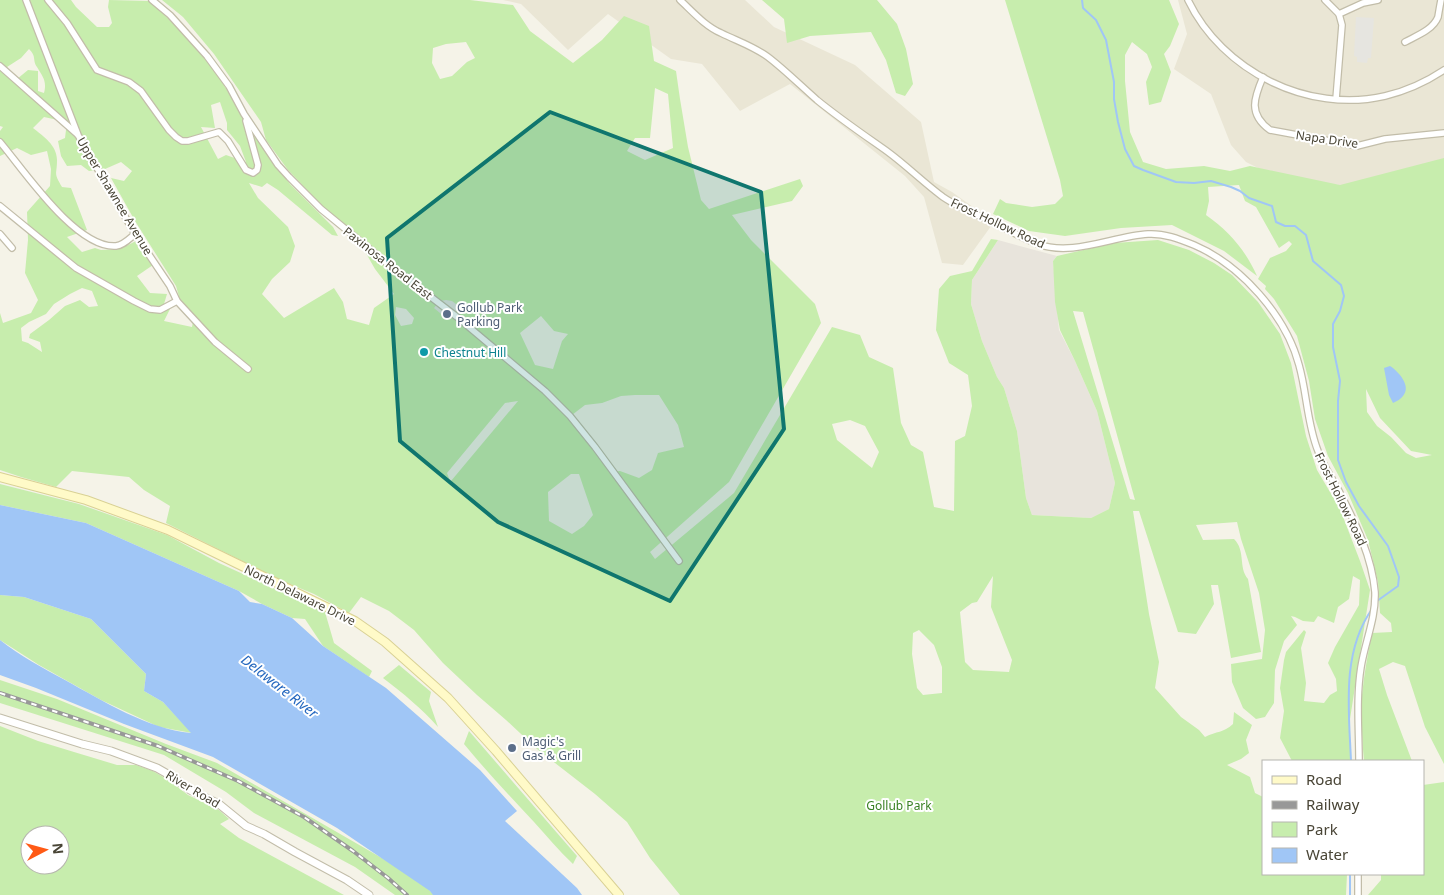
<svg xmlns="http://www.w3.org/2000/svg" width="1444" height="895" viewBox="0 0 1444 895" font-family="'Noto Sans',sans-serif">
<rect width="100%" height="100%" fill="#f5f3e8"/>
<!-- residential -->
<g fill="#eae6d5">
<polygon points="503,0 745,0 774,27 855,65 921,122 934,182 952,192 994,222 963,265 942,263 924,197 905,176 790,84 740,111 702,64 671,59 608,14 568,50 521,4"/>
<polygon points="1178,0 1444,0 1444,161 1348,186 1278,178 1246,162 1231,145 1211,94 1174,69 1187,34"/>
</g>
<!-- industrial -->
<polygon fill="#e8e4dc" points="998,240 1057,256 1053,261 1059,330 1075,361 1097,411 1115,483 1109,509 1091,518 1032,515 1026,498 1017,431 1004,388 997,377 982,341 971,304 972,280"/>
<!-- green -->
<g fill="#c7edad" fill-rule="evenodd">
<path d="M0 0H71L76 7 97 27H109L112 23 108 7 109 0 150 1 182 32 214 69 241 113 290 184 333 227 338 236 332 235 278 190 267 183 262 187 249 183 258 198 288 227 295 246 290 262 272 279 262 294 284 318 334 288 343 302 347 319 369 325 374 308 394 294 375 269 363 248 364 241 330 214 288 170 266 140 261 122 214 54 183 17 162 0H470L513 5 530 31 573 63 602 40 624 16 649 26 654 61 676 71 680 99 688 147 701 200 709 209 800 179 803 186 792 201 732 215 751 240 815 304 821 323 729 482 650 552 655 559 734 493 832 327 860 335 869 357 893 368 901 423 911 445 923 452 934 507 954 511 955 441 965 436 972 406 968 375 949 363 936 330 939 289 950 276 972 271 991 239 998 240 972 280 971 304 982 341 997 377 1004 388 1017 431 1026 498 1032 515 1091 518 1109 509 1115 483 1097 411 1075 361 1060 330 1055 302 1053 261 1057 256 1114 243 1158 240 1189 250 1214 263 1232 275 1258 302 1280 334 1291 363 1306 436 1317 470 1340 509 1360 561 1370 590 1350 719V761H1292L1280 738 1284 711 1280 688 1284 660 1286 652 1304 630 1306 632 1301 648 1306 683 1304 701 1324 703 1330 695 1337 691 1336 679 1328 663 1335 647 1359 605 1360 580 1353 576 1349 599 1338 607 1334 623 1318 616 1314 622 1303 621 1295 617 1291 616 1297 625 1284 641 1275 670 1274 703 1265 717 1256 719 1243 708 1232 682 1231 664 1262 659 1265 630 1259 593 1241 539 1237 522 1196 525 1203 540 1234 539C1246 551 1238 567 1248 579L1261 652 1231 658 1218 585H1211L1214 604 1196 634 1178 632 1139 511H1133L1149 614 1159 662 1155 688 1181 717 1199 730 1205 737C1217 731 1223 733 1233 724L1234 712 1252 725 1246 740 1249 753 1241 759 1227 765 1250 777 1255 793 1263 797V874H1347L1346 895H680L650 858 627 822 595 794 537 749 506 720 477 695 443 663 414 630 389 611 361 597 349 613 314 594 280 580 166 523 170 506 144 490 129 477 72 471 56 487 21 477 0 470V313L3 323 31 313 38 300 25 273 28 240 27 212 50 186 51 169 47 151 31 155 17 148 0 156V131L3 127 0 126ZM466 42 475 58 467 62 452 76 440 79 432 63 433 48 446 44ZM29 49C37 57 32 60 37 67 43 77 47 81 44 93L38 91V71L28 70 17 79 10 77 7 67 21 58ZM655 88 668 94 673 148 645 160 627 151 635 138H650ZM220 102 227 123V130L240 146 246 162 226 155 218 159 201 127 215 128 211 105ZM44 117 67 122 65 138 58 141 61 156 67 166 81 165 89 171 105 169 121 162 132 171 124 181 111 178 135 221 176 286 180 300 194 316 192 327 164 321 170 309 164 304 167 294 150 293 137 276 153 265 136 241 120 249 101 250 95 248 82 252 67 237 87 230 71 188 62 187C53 172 57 176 57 160 57 145 43 136 33 128ZM82 288 92 291 98 306 89 307 80 300 65 306 49 320 30 334 29 338 40 342 42 352 28 343 22 341 21 328 29 322 46 314 54 304 70 294ZM396 307 406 309 414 318 412 324 401 326 395 315ZM1073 311 1083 312 1135 500 1130 499ZM541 316 554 331 568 334 562 341 553 369 535 365 520 333ZM635 395H659L678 425 684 447 658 453 652 470 639 478 620 471 610 472 568 418 585 405 602 403 621 396ZM518 401 451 481H450L447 473 505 403ZM850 420 865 426 879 452 872 468 837 440 832 424ZM571 474H579L593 515 584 526 572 534 549 521 548 492ZM993 576 991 607 1012 660 1009 672 973 670 965 662 960 612 972 603 977 602ZM919 630 934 645 942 667V693L923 695 917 688 912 654 913 633Z"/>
<polygon points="762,0 877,0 897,24 906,49 913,84 905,96 896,93 886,60 871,32 810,36 787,43 784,19"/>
<path d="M1005 0H1169L1179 24 1170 46 1164 54 1171 72 1161 102 1149 105 1146 82 1152 67 1147 54 1132 42 1125 55V81L1130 132 1143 162 1166 169 1204 166 1230 171 1250 166 1340 185 1444 158V764L1425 727 1405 666 1393 662 1379 669 1387 695 1412 761H1364C1362 739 1361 717 1362 695 1364 674 1368 653 1372 633L1392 632 1391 623 1380 613 1378 582 1368 540 1348 493 1328 456 1315 419 1309 381 1297 336 1274 299 1265 289 1266 286 1258 279 1270 258 1286 251 1292 244 1289 241 1279 248 1256 207 1245 201 1239 185 1208 187 1209 201 1206 215C1229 231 1246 251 1257 276L1224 251 1172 225 1121 228 1065 236 1029 231 993 214 1000 199 1006 203 1032 207 1055 204 1063 196 1060 180ZM1366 389 1380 418 1411 451 1432 455 1416 458 1406 453 1391 437 1377 426 1367 412Z"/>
<polygon points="0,484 79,504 167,535 219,563 325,612 334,643 372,671 369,677 323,646 305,619 292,618 262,604 239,591 86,523 0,505"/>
<polygon points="0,595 24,597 91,619 146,674 144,691 163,702 192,733 159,727 101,700 39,665 0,640"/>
<path d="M399 665 431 692 429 701 438 727C422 709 403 693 383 678Z"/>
<polygon points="0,680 57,699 166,744 217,763 413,876 435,895 395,895 355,867 254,813 226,792 164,755 0,703"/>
<path d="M0 726 38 741 74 752 117 765H136L153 771 170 781 188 795 219 810 229 819 220 824 239 838 344 895H0ZM30 835H60V865H30Z"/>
<path d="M469 731 577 856 573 864C559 851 547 836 534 822 510 796 486 771 464 744Z"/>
<polygon points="1444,782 1444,895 1368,895 1381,880 1381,874 1423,874 1423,785"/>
</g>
<!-- parking -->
<g fill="#e6e5e0">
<polygon points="1356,17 1374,18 1371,58 1368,58 1367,63 1357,62 1357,57 1354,56"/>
<polygon points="446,300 452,301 460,307 447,319 434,308 440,301"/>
</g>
<!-- water -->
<g fill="#a0c6f6">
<path d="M1390 366C1398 371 1412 386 1403 396 1401 399 1397 401 1393 403L1389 395 1384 368Z"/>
<path d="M0 505 86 523 239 591 250 602 262 604 292 618 323 646 386 688 480 770 517 811 505 821 577 888 582 895H433L430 891 337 828 213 757 124 724 36 688 0 675V640C20 656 43 668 65 680 103 701 148 729 191 733L163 702 144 691 146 674 91 619 24 597 0 595Z"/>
</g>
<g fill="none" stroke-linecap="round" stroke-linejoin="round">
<!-- stream -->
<g stroke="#a0c6f6" stroke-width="2">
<polyline points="1082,0 1083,8 1096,20 1106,40 1114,82 1114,99 1118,122 1125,149 1134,166 1143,170 1176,182 1194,183 1211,181 1231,187 1240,191 1249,198 1272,206 1276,222 1285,226 1295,226 1306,235 1313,261 1341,285 1344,296 1340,311 1333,324 1333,347 1340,381 1338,401 1338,460 1346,482 1359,506 1388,546 1399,577 1398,586 1377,601"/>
<path d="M1351 761C1349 711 1341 653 1372 609"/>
<polyline points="1350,895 1350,874"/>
</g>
<defs>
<g id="minor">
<polyline points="26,0 78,135 135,234 170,286 177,301 215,342 248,369"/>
<polyline points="48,0 67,23 97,70 129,82 141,91 169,130 176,137 182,141 188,141 219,132 228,141 246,170 253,173 257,170 258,165 246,121"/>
<polyline points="152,0 170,15 207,56 229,86 244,114 278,165 289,177 321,209 388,264 457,317 545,391 570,416 595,447 679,561"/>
<path d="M680 0C693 12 705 26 721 33 737 41 753 46 768 57 785 70 801 86 817 100 839 118 864 135 888 152 907 166 924 183 943 197 959 208 978 215 995 223 1009 230 1023 239 1038 244 1072 257 1113 236 1148 234 1164 233 1179 239 1194 245 1241 265 1286 316 1299 365 1307 393 1307 424 1318 451 1323 466 1333 479 1340 493 1356 524 1372 557 1375 592 1376 618 1365 642 1361 667 1356 698 1359 730 1359 761"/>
<path d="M1188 0C1222 71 1308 114 1385 96 1406 91 1426 82 1444 70"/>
<polyline points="1325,0 1339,14 1342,25 1336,99"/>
<polyline points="1339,14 1363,3 1378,0"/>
<path d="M1405 42C1416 36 1433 30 1438 17 1439 11 1440 5 1441 0"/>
<polyline points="0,66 77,134"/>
<path d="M1263 77C1254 98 1248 114 1270 130L1357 146 1385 139 1444 133"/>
<path d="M0 142C23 169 76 249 116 246 124 245 129 239 135 234"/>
<polyline points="0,206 76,268 134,301 150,309 160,310 177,301"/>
<polyline points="0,234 12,248"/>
<polyline points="1358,895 1358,874"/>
</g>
<polyline id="tertiary" points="0,718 82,744 111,751 157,768 171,776 190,790 219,804 246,826 264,834 295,852 347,880 369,895"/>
<polyline id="secondary" points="0,477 86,500 168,530 355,621 385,642 448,698 496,751 619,895"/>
</defs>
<!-- minor casing -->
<use href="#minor" stroke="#c2bda9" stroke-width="8"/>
<!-- tertiary casing -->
<use href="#tertiary" stroke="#c2bda9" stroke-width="9"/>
<!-- secondary casing -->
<use href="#secondary" stroke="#d9d194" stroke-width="10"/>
<!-- minor -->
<use href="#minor" stroke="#fff" stroke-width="5.5"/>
<!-- tertiary -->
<use href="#tertiary" stroke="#fff" stroke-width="7"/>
<!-- secondary -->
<use href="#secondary" stroke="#fffac8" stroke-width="8"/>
<defs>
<polyline id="rail" points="0,693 158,746 238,781 304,817 353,851 388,878 407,895"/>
</defs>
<!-- rail casing -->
<use href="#rail" stroke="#989898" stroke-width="4"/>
<!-- rail -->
<use href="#rail" stroke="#fff" stroke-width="2" stroke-dasharray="5.5" stroke-linecap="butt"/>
</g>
<!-- marked area -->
<path fill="#0f766e" fill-opacity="0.2" stroke="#0f766e" stroke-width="4" stroke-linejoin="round" d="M550 112 761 192 784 429 670 601 498 522 400 441 387 238Z"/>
<!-- markers -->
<g fill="#5c6f8a" stroke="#fff" stroke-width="2">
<circle cx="447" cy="314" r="5"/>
<circle cx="512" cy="748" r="5"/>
</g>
<circle fill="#0f9aa8" stroke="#fff" stroke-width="2" cx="424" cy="352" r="5"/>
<g text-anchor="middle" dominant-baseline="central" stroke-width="4" stroke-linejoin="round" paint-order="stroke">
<!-- street labels -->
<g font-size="12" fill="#494536" stroke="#fff">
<text transform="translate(1327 139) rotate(8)">Napa Drive</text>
<text transform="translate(115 196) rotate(59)">Upper Shawnee Avenue</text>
<text transform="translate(998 223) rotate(25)">Frost Hollow Road</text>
<text transform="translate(388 263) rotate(38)">Paxinosa Road East</text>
<text transform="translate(1341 499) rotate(64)">Frost Hollow Road</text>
<text transform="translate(300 595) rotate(26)">North Delaware Drive</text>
<text transform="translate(193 789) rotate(31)">River Road</text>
</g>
<!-- service labels -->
<g font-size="12" fill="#4e5e75" stroke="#fff" text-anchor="start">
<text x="457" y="307">Gollub Park<tspan x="457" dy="14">Parking</tspan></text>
<text x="522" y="741">Magic's<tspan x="522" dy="14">Gas &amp; Grill</tspan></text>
</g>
<!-- culture labels -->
<g font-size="12" fill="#0d838f" stroke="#fff" text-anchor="start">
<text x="434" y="352">Chestnut Hill</text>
</g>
<!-- park labels -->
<g font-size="12" fill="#398123" stroke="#fff">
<text x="899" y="805">Gollub Park</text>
</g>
<!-- water labels -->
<g font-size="14" font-style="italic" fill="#2568bf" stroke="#fff">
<text transform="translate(280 686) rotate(38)">Delaware River</text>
</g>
</g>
<!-- legend -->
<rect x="1262" y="760" width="162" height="115" fill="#ffffff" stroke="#b6b5af"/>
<rect x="1272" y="776" width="25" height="8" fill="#fffac8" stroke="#b6b5af"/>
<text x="1306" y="785" font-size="15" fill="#494536">Road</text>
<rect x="1272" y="801" width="25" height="8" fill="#989898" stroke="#b6b5af"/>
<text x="1306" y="810" font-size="15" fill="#494536">Railway</text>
<rect x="1272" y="822" width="25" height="15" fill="#c7edad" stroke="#b6b5af"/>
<text x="1306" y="835" font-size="15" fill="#494536">Park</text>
<rect x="1272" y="848" width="25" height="15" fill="#a0c6f6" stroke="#b6b5af"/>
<text x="1306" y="860" font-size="15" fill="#494536">Water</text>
<!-- north arrow -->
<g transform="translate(45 850) rotate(84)"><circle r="24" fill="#ffffff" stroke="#b6b5af"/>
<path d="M0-4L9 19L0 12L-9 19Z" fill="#ff5a15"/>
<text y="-8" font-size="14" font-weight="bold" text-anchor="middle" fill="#494536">N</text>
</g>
</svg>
